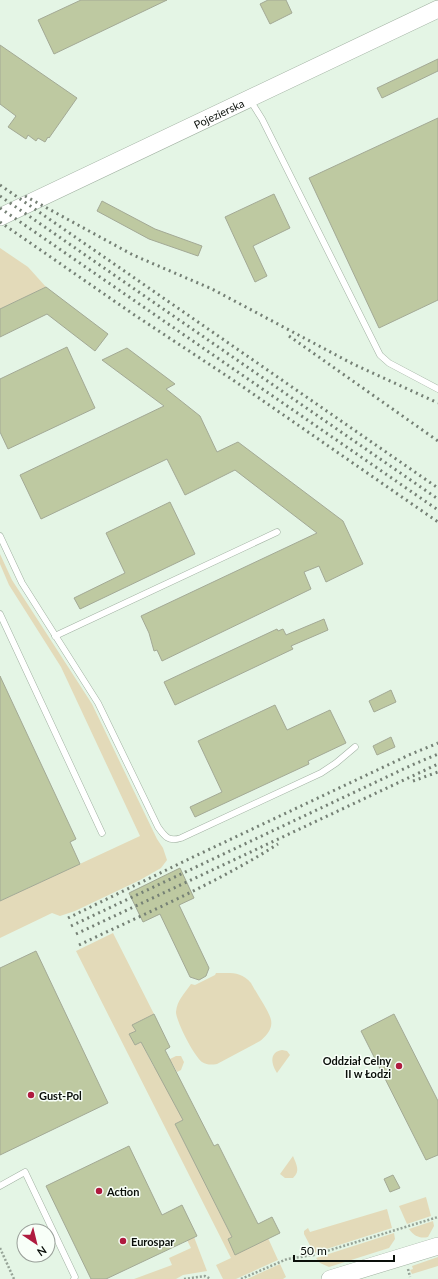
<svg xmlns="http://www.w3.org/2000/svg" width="438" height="1279" viewBox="0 0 438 1279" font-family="Lato,sans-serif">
<rect width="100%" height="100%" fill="#e4f5e5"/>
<!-- green -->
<g fill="#e3dab9">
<polygon points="0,248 28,267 46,287 0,309"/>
<polygon points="0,554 12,580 92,704 157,839 163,848 167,860 161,868 140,880 75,911 60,916 52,913 0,938 0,901 140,836 61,667 9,585 0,564"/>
<polygon points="113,933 154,1014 133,1025 136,1031 129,1034 135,1045 141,1042 154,1067 176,1056 181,1056 184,1062 181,1070 177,1072 172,1063 158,1071 183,1120 175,1124 232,1237 228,1239 235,1254 268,1238 278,1260 236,1279 223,1279 216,1265 231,1258 76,951"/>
<path d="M216 973C231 973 241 971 251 983 255 991 270 1013 271 1020 273 1029 266 1036 260 1041L217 1064C211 1065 207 1065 202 1062 194 1056 176 1021 176 1012 177 1000 185 993 191 984L195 985 215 975Z"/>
<path d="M282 1050 287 1051 290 1055 277 1073C271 1064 269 1052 282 1050Z"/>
<path d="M293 1156C296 1164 301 1171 293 1178H285L280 1174Z"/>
<polygon points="426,1197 431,1216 407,1224 399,1206"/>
<polygon points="387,1209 392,1228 314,1253 304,1234 304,1231 308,1228 310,1232"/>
<path d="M433 1221 434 1226 428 1237C420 1239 414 1236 409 1229Z"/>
<polygon points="394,1233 395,1239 389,1248 329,1267 320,1263 316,1258"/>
<polygon points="194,1237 207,1271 183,1275 176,1279 134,1279 172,1265 169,1258 191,1248 187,1240"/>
<polygon points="438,1257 438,1266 412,1274 410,1270 413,1269 412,1266"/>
<polygon points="280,1264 286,1277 283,1279 247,1279"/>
</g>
<!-- building -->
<g fill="#bec9a1" stroke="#a3a995">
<polygon points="81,0 167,0 54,54 38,20"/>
<polygon points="268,0 286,0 292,13 270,24 260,4"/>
<polygon points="0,45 77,98 49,138 48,137 45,142 38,138 36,141 28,135 26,139 8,127 16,116 0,104"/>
<polygon points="438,59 438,71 382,98 377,88"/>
<polygon points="438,118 438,300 379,328 309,178"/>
<polygon points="274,194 290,228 253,246 267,276 255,282 225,217"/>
<polygon points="102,201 155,229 202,246 198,256 149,239 97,211"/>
<polygon points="46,287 108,334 95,351 47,314 0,337 0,309"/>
<polygon points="67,347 95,408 8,449 0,432 0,379"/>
<polygon points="127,348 175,384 166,389 200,416 217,452 238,442 343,521 363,564 326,582 319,566 304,572 311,589 162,661 157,650 154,651 149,633 141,616 317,533 235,470 185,495 167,459 41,519 20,475 164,406 102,360"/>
<polygon points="170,502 195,554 80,609 74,598 125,573 106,533"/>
<polygon points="324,619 328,630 291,646 293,649 175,705 164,682 277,629 278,631 283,629 286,635"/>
<polygon points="0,676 76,839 70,842 80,864 0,901"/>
<polygon points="391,690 396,702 374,712 369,701"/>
<polygon points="275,705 287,730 330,710 346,743 308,761 309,764 195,817 190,807 222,792 198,741"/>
<polygon points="391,737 395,747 377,755 373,746"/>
<polygon points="180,868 194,898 179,905 209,968 206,976 199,980 190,977 160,914 143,922 129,893"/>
<polygon points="36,951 108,1103 0,1155 0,968"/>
<polygon points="154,1014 170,1047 165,1050 214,1146 218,1144 258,1224 272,1217 280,1233 235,1255 228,1239 232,1237 175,1124 183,1120 141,1042 135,1045 129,1034 136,1031 132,1025"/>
<polygon points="394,1014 438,1101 438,1155 426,1160 361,1031"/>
<polygon points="129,1146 162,1215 182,1205 197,1236 106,1279 91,1279 46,1186"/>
<polygon points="393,1175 400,1188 390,1192 384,1179"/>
</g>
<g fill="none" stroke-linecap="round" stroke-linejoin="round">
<defs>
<g id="lane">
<polyline points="250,100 262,119 380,355 389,363 438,389"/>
<path d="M0 536 22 583 98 703 158 827C165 837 169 842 181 838L321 773 336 763 355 747"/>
<polyline points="0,614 102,833"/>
<polyline points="55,636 277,532"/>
<polyline points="0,1186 25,1172 75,1277 74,1279"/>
</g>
<g id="secondary">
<path id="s1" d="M0 217 438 9"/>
<polyline points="330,1279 438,1246"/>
</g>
</defs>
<!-- lane casing -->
<use href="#lane" stroke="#a1b1a2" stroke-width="7"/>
<!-- secondary casing -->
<use href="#secondary" stroke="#a1b1a2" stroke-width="18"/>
<!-- path -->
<g stroke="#96a397" stroke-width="2.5" stroke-dasharray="2 2" stroke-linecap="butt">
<polyline points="0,1248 14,1279"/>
<polyline points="408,1269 410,1277"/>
<polyline points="184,1279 205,1276 211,1279"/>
<polyline points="241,1279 287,1259 314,1255 438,1217"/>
</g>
<!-- lane -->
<use href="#lane" stroke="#fff" stroke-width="6"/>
<!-- secondary -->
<use href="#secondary" stroke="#fff" stroke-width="17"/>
<!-- rail -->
<g stroke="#758075" stroke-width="3" stroke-dasharray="2 4" stroke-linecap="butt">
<polyline points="0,185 438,488"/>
<polyline points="0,196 438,499"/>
<polyline points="25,196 133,255 212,289 353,364 438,403"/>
<polyline points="0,208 438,510"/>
<polyline points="0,222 133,314 233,380 438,522"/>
<polyline points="289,336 438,441"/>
<polyline points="413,781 438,772"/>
<polyline points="68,918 191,858 409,755 438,743"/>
<polyline points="71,926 412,765 438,754"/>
<polyline points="76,934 438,764"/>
<path d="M79 945C146 913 215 884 278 844"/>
</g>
</g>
<!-- markers -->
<g fill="#af1b3f" stroke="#f8fff8" stroke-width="1.5">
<circle cx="399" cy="1066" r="4"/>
<circle cx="31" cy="1095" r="4"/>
<circle cx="99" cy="1191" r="4"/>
<circle cx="123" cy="1241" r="4"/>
</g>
<g text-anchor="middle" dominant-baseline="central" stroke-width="3" stroke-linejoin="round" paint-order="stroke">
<!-- street labels -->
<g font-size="11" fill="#0a0f0a" stroke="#f8fff8">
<text stroke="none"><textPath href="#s1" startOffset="242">Pojezierska</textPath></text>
</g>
<!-- poi labels -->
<g font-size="11" font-weight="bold" fill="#0a0f0a" stroke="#f8fff8" text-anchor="start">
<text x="391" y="1060" text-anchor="end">Oddział Celny<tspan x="391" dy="13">II w Łodzi</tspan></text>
<text x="39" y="1095">Gust-Pol</text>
<text x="107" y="1191">Action</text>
<text x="131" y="1241">Eurospar</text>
</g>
</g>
<!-- north arrow -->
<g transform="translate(36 1243) rotate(145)"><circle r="19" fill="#f8fff8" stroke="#999f99"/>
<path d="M0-3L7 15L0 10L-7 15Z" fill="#af1b3f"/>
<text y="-6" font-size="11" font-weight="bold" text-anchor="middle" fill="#0a0f0a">N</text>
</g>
<!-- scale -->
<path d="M294 1255v6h100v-6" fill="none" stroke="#0a0f0a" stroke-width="2"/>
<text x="300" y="1255" font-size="12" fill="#0a0f0a" stroke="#f8fff8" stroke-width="3" paint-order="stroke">50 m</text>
</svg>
